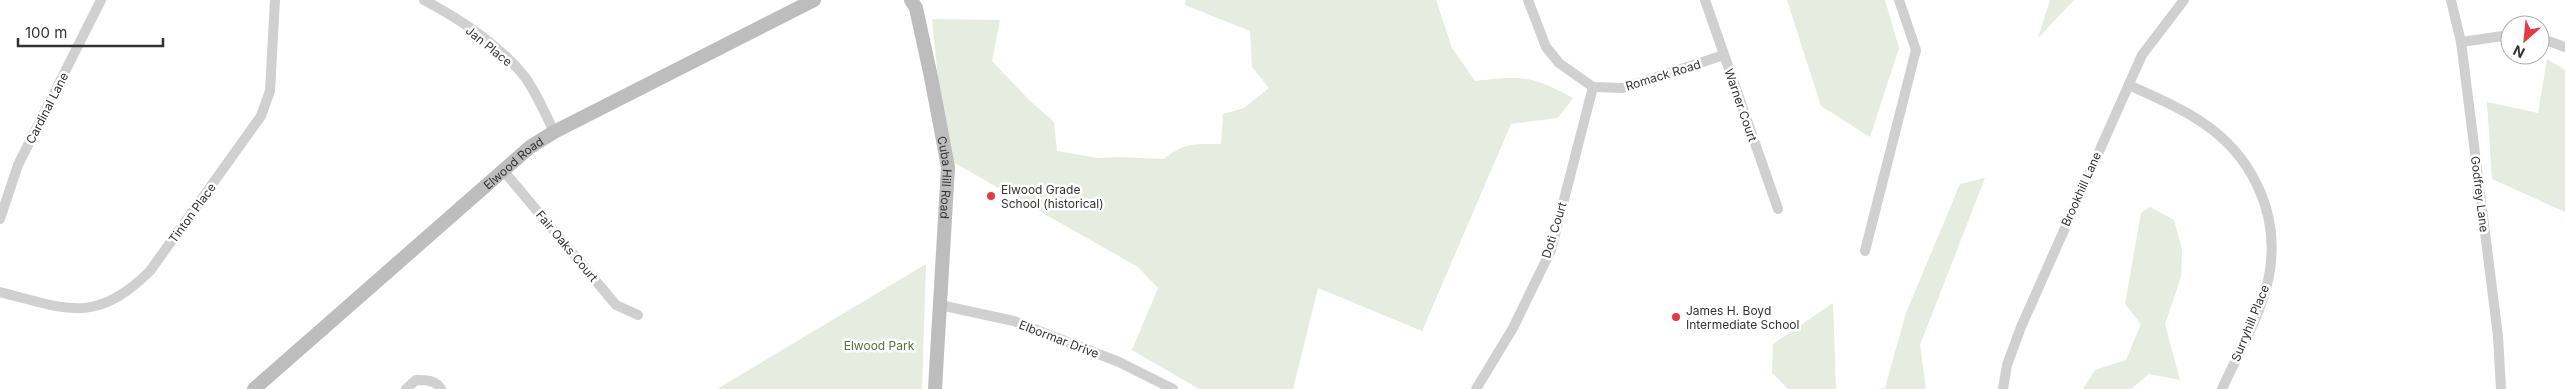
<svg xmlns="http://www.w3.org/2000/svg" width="2565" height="389" viewBox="0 0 2565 389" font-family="Inter,sans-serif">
<rect width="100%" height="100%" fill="#fff"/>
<!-- green -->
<g fill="#e6ecdf">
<path d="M1186 0H1436L1452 48 1475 81C1522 76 1531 75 1573 98L1558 118 1511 124 1422 331 1318 288 1293 389H1199L1132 350 1158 288 1138 267 946 158 932 19 1000 20 992 61 1028 99 1054 122 1057 151 1098 158 1118 157 1164 159C1184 142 1196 144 1221 144L1223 114 1244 108 1269 88 1252 67 1250 31 1185 5Z"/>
<polygon points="1787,0 1885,0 1899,48 1870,137 1821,106"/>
<polygon points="2050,0 2074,0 2038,38"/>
<polygon points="2547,59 2565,70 2565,212 2492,179 2487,102 2538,113"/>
<polygon points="1985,178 1920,345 1926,389 1879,389 1885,388 1906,313 1960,184"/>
<polygon points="2150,207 2174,220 2182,249 2181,277 2165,324 2180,380 2149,374 2131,389 2083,389 2095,370 2126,360 2141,324 2125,304 2141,213"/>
<polygon points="926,264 922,389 717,389"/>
<polygon points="1833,303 1836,389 1788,389 1772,373 1773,344"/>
</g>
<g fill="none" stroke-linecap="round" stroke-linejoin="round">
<!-- street -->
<g stroke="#d0d0d0" stroke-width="10">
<path d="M424 0C460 19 499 45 525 77 537 94 545 113 554 132"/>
<polyline points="1528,0 1546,47 1559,63 1593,87 1623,88 1724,55"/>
<polyline points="1705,0 1778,209"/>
<polyline points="2451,0 2461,42 2498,336 2501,389"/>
<polyline points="2540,38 2565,47"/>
<polyline points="2461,42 2510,35"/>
<path d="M2129 85C2152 96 2178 106 2200 121 2250 153 2279 210 2270 270 2264 311 2239 351 2222 389"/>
<polyline points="502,169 616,305 638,315"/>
<polyline points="0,219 18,165 101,0"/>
<polyline points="1865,251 1916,50 1899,0"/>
<path d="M0 292C67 309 95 325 150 271L261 116 270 91 275 0"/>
<polyline points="940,305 1014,321 1119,362 1173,389"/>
<path d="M406 389 416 380C426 380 436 380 441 389"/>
<polyline points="1476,389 1513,328 1551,250 1593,87"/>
<polyline points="2003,389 2007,365 2021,327 2142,55 2184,0"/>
</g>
<!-- secondary -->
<g stroke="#bdbdbd" stroke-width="14">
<path id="s1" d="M911 0 916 8 931 77 948 167 935 389"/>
<path id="s2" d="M254 389 530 147 554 132 814 0"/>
</g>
</g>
<!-- markers -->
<g fill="#e63946" stroke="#fff" stroke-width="2">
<circle cx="991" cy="196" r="5"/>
<circle cx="1676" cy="317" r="5"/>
</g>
<g text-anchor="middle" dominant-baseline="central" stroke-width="5" stroke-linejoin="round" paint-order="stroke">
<!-- street labels -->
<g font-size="12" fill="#333" stroke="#fff">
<text transform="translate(489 46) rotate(39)">Jan Place</text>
<text transform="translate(1663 75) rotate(-17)">Romack Road</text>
<text transform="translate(1741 105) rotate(71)">Warner Court</text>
<text transform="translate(47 108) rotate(-63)">Cardinal Lane</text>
<text stroke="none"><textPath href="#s2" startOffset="344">Elwood Road</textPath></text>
<text stroke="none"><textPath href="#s1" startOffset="182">Cuba Hill Road</textPath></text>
<text transform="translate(2081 189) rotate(-66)">Brookhill Lane</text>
<text transform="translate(2480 194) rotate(83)">Godfrey Lane</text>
<text transform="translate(192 213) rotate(-54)">Tinton Place</text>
<text transform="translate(1554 230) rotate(-73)">Doti Court</text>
<text transform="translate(567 246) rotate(50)">Fair Oaks Court</text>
<text transform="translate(2250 323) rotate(-68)">Surryhill Place</text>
<text transform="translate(1059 339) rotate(21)">Elbormar Drive</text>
</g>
<!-- poi labels -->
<g font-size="12" fill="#333" stroke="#fff" text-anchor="start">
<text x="1001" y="189">Elwood Grade<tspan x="1001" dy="14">School (historical)</tspan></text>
<text x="1686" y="310">James H. Boyd<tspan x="1686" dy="14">Intermediate School</tspan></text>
</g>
<!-- park labels -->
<g font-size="12" fill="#56703f" stroke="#fff">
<text x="879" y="345">Elwood Park</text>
</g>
</g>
<!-- north arrow -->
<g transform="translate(2525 40) rotate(207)"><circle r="24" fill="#ffffff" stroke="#adadad"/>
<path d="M0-4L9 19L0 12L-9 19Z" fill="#e63946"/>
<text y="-8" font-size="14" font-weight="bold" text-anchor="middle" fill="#333333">N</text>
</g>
<!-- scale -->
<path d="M18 38v8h145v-8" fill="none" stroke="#333333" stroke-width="2.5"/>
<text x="25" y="38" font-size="15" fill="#333333" stroke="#ffffff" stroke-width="4" paint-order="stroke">100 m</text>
</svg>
